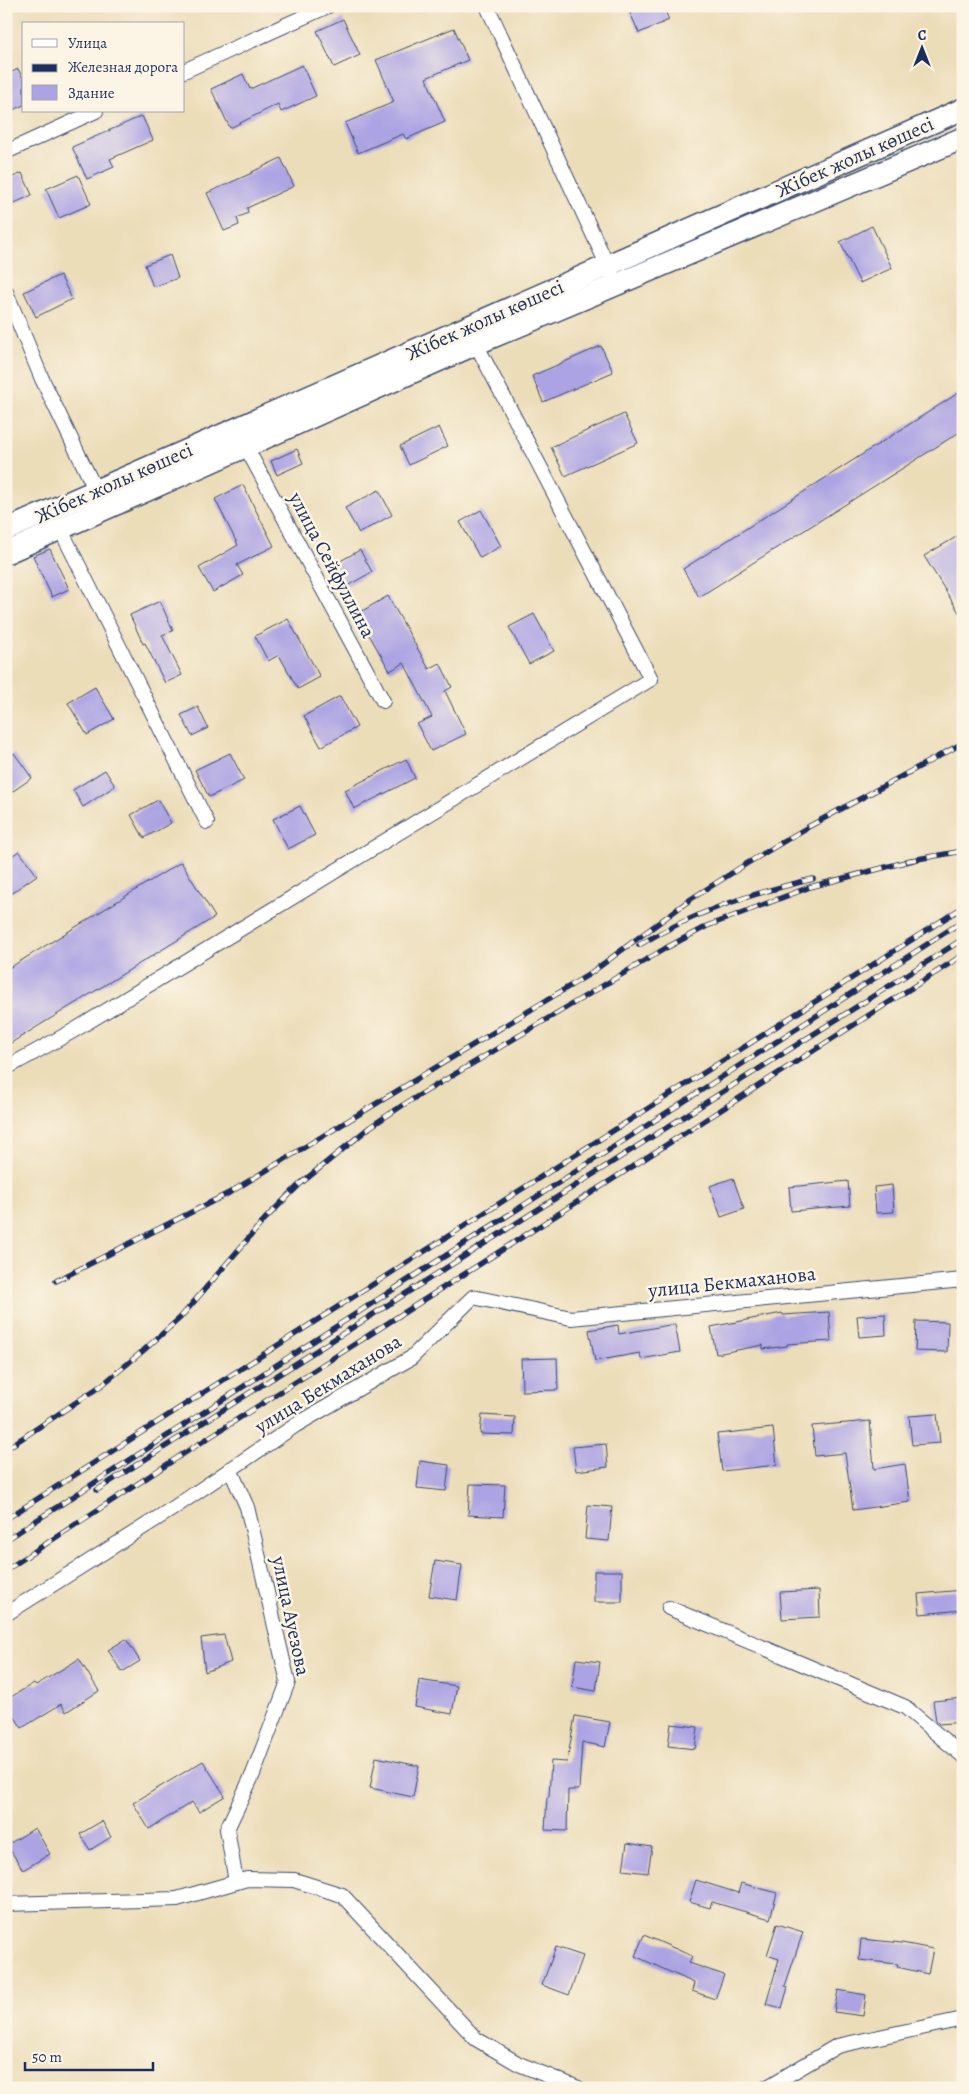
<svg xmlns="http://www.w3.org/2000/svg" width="969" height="2094" viewBox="0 0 969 2094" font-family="Alegreya,serif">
<rect width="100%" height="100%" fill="#fcf5e5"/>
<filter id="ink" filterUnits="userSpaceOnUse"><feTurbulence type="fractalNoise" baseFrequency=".02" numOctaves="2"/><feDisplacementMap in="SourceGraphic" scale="10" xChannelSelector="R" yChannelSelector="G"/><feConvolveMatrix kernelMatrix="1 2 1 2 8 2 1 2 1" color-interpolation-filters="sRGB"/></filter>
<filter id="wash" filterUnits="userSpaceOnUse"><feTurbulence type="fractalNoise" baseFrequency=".0096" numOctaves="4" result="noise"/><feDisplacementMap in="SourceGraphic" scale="20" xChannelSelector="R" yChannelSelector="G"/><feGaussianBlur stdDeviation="1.12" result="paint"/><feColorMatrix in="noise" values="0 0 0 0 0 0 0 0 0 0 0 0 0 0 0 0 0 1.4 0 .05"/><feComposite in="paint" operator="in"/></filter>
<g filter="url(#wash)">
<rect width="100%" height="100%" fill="#ecddb9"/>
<g id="blocks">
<!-- building -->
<g fill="#aba3e3">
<polygon points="627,6 663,6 669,20 639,33"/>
<polygon points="343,19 360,55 334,67 317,31"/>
<polygon points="454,28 468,60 426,78 445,122 406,139 403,134 358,153 345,123 394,102 376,60"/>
<polygon points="302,65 316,96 281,112 278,104 230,128 211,89 243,74 250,89"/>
<polygon points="18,69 24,80 24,105 6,113 6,75"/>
<polygon points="142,116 153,140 110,159 114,167 87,179 72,147"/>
<polygon points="281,158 294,186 247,208 248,213 237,218 239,225 224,231 207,193 252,173 252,172"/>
<polygon points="22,173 32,195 6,207 6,180"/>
<polygon points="78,175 91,204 59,218 46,189"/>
<polygon points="872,226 892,268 860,283 840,242"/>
<polygon points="170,255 178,278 153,287 145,265"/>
<polygon points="60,275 72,299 36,317 24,292"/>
<polygon points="601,346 613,372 543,402 532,376"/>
<polygon points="963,390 963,430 699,597 683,569"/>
<polygon points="624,414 638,443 565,476 551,447"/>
<polygon points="439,427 448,446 409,465 400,446"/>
<polygon points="297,449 303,463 277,475 271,461"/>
<polygon points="243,485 274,546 237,565 243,575 213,592 199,568 238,545 215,499"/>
<polygon points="379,490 392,515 359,533 345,508"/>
<polygon points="481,510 501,546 480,558 460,522"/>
<polygon points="963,533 963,619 924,556"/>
<polygon points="50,549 69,589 52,597 33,556"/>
<polygon points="360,550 372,572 347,586 335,564"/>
<polygon points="388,596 429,669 440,663 452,687 445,691 466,734 431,751 417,724 432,717 404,663 390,671 357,614"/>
<polygon points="160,601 173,631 162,635 182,675 165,683 145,643 143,644 130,615"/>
<polygon points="534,614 554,651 529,664 509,627"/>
<polygon points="288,619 320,677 298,689 279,655 268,661 255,636"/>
<polygon points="95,687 114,719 87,735 68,703"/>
<polygon points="340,696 357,727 321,747 304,716"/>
<polygon points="198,707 208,728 192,736 181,715"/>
<polygon points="14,753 32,778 6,796 6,759"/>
<polygon points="230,753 244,780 209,797 195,770"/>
<polygon points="406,759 415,778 354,809 345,790"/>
<polygon points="105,770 115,786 83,807 73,790"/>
<polygon points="158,800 171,823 144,838 131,815"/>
<polygon points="300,806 315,835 288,849 273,819"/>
<polygon points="19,851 37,875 6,897 6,860"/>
<polygon points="181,862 215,917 6,1046 6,970"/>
<polygon points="733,1178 744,1209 721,1217 710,1186"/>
<polygon points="848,1181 850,1206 791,1211 789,1187"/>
<polygon points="892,1185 894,1212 876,1213 874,1187"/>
<polygon points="829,1312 831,1341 787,1344 787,1346 763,1349 763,1345 716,1354 711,1327 782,1313 783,1315"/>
<polygon points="885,1314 886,1335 859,1337 857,1316"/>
<polygon points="916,1321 948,1322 947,1352 915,1351"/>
<polygon points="675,1324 680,1352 641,1359 640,1353 595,1361 589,1330 618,1325 619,1334"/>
<polygon points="557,1358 558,1390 522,1391 521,1359"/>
<polygon points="937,1414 940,1443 912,1445 909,1416"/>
<polygon points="482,1415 515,1417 514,1435 480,1434"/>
<polygon points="870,1421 874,1469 905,1464 910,1502 853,1510 845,1453 815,1456 812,1426"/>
<polygon points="773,1428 777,1465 722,1471 717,1434"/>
<polygon points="606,1444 608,1467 576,1471 573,1447"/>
<polygon points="420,1461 449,1465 446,1491 417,1488"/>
<polygon points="470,1484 505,1485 503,1517 468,1515"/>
<polygon points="588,1505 612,1507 609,1541 585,1539"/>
<polygon points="435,1561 462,1565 457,1600 429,1596"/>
<rect x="594" y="1571" width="28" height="31"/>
<polygon points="819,1590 820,1617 782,1619 780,1592"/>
<polygon points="963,1590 963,1610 920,1614 918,1594"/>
<polygon points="224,1635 231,1662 205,1672 201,1638"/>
<polygon points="126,1639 140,1661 122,1672 108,1650"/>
<polygon points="79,1659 99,1691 66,1712 61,1704 22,1728 6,1704 6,1700 34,1683 36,1685"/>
<polygon points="576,1659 600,1662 596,1691 572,1687"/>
<polygon points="419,1680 457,1686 452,1714 415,1707"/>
<polygon points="963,1698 963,1722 939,1724 936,1721 933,1701"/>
<polygon points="575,1716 610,1722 605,1747 582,1742 579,1790 568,1790 567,1831 545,1830 547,1797 549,1797 551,1761 567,1762"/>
<polygon points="671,1724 698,1727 695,1749 668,1746"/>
<polygon points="376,1757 419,1766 413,1797 370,1788"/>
<polygon points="203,1761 225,1796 199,1812 192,1802 149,1829 133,1803"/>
<polygon points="102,1821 111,1837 90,1850 80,1834"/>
<polygon points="35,1828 50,1854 23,1870 7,1845"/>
<polygon points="627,1843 652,1847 648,1873 623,1870"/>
<polygon points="696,1880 738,1893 741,1883 777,1893 770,1919 712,1902 710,1908 689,1902"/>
<polygon points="777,1924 803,1932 785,1986 788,1987 782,2008 766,2004 779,1959 767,1955"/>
<polygon points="644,1935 692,1956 689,1963 724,1975 715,1999 692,1991 694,1983 635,1956"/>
<polygon points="861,1939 902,1943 933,1949 928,1974 897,1967 898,1964 859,1960"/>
<polygon points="556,1947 583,1956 569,1995 542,1985"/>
<polygon points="838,1990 866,1995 863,2016 834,2012"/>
</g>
</g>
</g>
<g filter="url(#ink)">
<use href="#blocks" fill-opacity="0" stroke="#3a496c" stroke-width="1"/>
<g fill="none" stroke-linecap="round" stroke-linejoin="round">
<defs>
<g id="street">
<polyline points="487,6 611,273"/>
<polyline points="184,71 328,6"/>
<polyline points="6,152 96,111"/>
<polyline points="6,292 42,379 96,491"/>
<polyline points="246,447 383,701"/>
<polyline points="61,530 207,822"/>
<polyline points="6,1068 73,1031 651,679 476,344"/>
<polyline points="230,1469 247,1507 288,1682 253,1774 227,1829 236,1882"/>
<polyline points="669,1608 905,1707 963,1756"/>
<polyline points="6,1614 172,1509 296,1425 411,1358 473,1297 571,1318 963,1280"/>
<polyline points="6,1904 177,1899 247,1879 294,1880 342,1895 476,2039 519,2064 578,2088"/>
<polyline points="766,2088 837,2046 963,2019"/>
</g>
<g id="primary">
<polyline points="6,530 963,109"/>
<polyline points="6,553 476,344 963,138"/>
</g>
</defs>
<!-- street casing -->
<use href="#street" stroke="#3a496c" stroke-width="16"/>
<!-- primary casing -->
<use href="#primary" stroke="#3a496c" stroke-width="24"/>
<!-- street -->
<use href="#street" stroke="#fff" stroke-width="14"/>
<!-- primary -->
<use href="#primary" stroke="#fff" stroke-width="21"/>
<defs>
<g id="rail">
<polyline points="906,861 963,851"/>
<path d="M639 945C695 912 749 894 813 879"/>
<polyline points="56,1281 229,1193 588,975 691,899 746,864 808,827 963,743"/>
<polyline points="6,1449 102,1385 144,1350 180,1318 265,1219 300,1184 370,1127 403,1105 666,948 707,926 810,887 913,860"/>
<polyline points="97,1490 963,939"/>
<polyline points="6,1519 963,907"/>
<polyline points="6,1540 963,921"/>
<polyline points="6,1570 180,1456 963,955"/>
</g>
</defs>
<!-- rail casing -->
<use href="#rail" stroke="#1b2f5e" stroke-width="5.5"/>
<!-- rail -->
<use href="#rail" stroke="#fcf5e5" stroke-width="4" stroke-dasharray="11" stroke-linecap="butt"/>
</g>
</g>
<g text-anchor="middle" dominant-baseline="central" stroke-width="5" stroke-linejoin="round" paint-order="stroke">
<!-- street labels -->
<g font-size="20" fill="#1b2f5e" stroke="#fcf5e5">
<text transform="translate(855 157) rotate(-24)">Жібек жолы көшесі</text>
<text transform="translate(485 320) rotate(-24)">Жібек жолы көшесі</text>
<text transform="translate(114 483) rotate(-24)">Жібек жолы көшесі</text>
<text transform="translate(332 565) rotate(62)">улица Сейфуллина</text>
<text transform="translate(732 1282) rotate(-6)">улица Бекмаханова</text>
<text transform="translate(328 1384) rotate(-32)">улица Бекмаханова</text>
<text transform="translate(291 1616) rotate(78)">улица Ауезова</text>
</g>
</g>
<!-- margin -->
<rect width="969" height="2094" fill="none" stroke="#fcf5e5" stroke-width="25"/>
<!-- legend -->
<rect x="22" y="22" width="162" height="90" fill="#fcf5e5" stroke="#a2a6af"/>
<rect x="32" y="39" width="25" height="8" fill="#ffffff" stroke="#a2a6af"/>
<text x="68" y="48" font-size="15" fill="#1b2f5e">Улица</text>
<rect x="32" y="64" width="25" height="8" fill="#1b2f5e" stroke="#a2a6af"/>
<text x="68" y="72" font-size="15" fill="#1b2f5e">Железная дорога</text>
<rect x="32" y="85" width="25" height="15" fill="#aba3e3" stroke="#a2a6af"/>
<text x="68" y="98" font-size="15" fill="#1b2f5e">Здание</text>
<!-- north arrow -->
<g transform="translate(922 48)" stroke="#fcf5e5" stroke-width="4" paint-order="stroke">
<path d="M0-4L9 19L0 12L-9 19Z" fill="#1b2f5e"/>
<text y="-8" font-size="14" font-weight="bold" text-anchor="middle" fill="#1b2f5e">С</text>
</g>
<!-- scale -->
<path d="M25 2062v8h128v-8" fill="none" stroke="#1b2f5e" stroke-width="2.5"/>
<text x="32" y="2062" font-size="15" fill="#1b2f5e" stroke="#fcf5e5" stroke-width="4" paint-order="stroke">50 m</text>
</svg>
